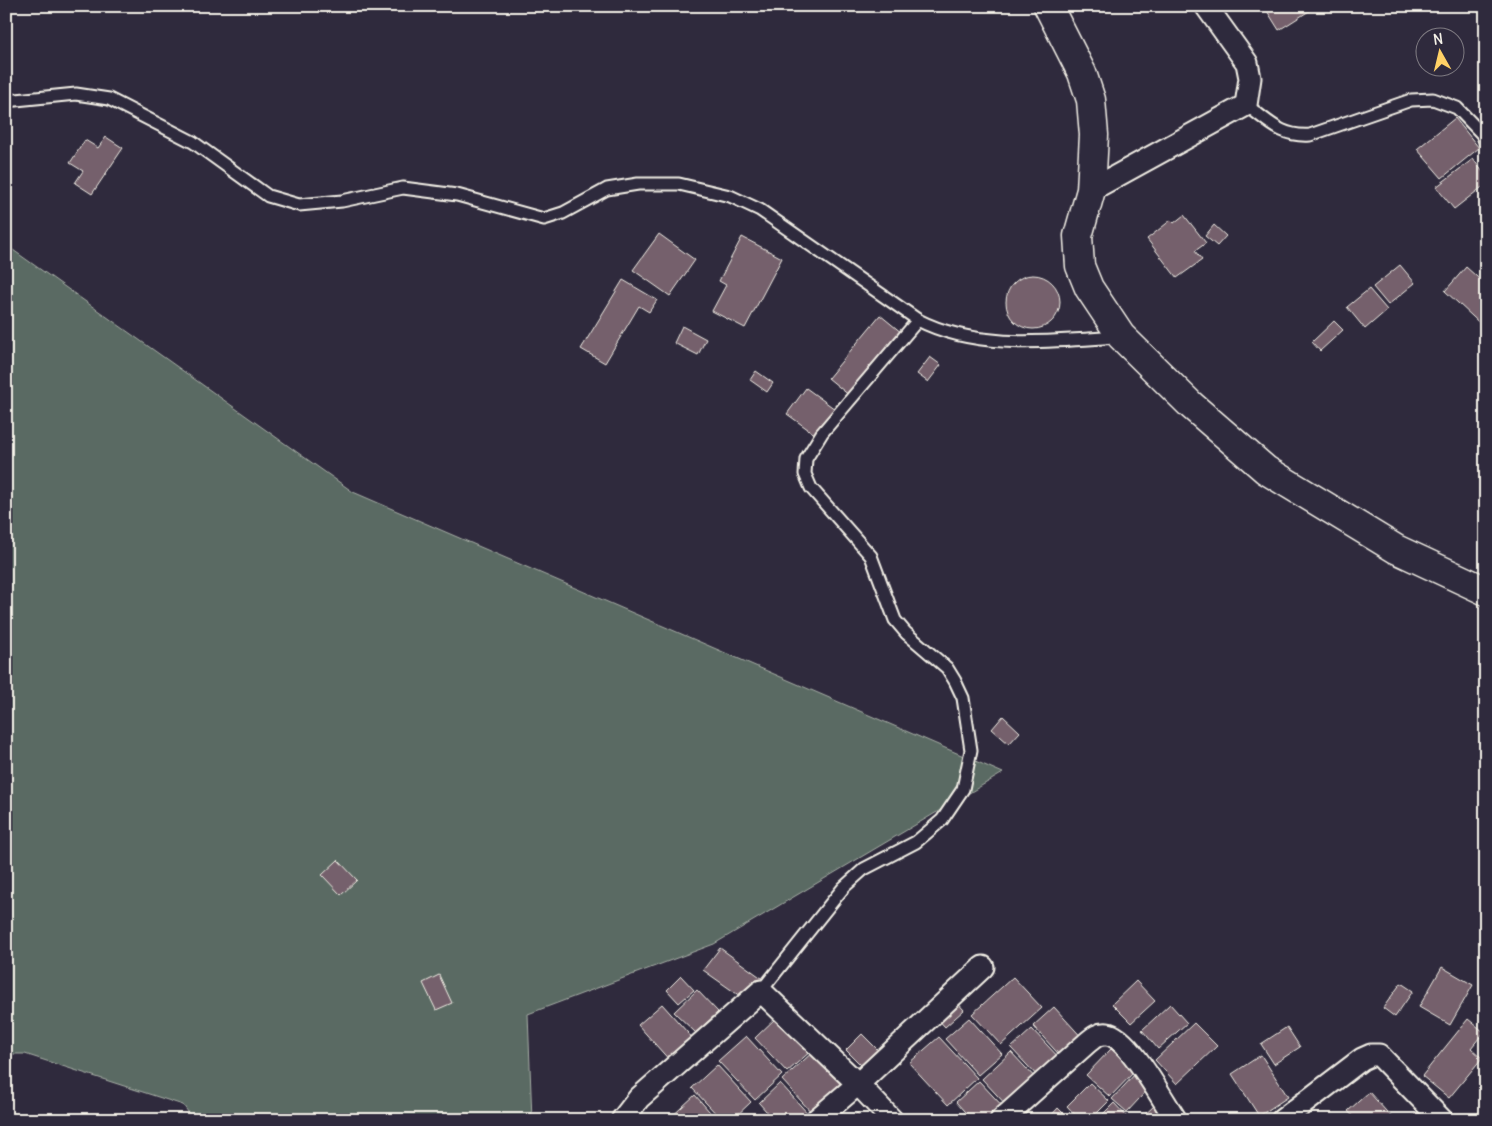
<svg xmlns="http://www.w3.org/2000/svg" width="1492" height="1126" viewBox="0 0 1492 1126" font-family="Delius,sans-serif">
<rect width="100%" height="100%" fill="#2f2a3d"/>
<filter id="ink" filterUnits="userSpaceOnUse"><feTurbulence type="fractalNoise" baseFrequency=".02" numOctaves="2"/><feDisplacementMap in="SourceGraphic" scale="10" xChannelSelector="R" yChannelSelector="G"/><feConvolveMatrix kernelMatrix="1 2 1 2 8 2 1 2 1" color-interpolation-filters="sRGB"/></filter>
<g filter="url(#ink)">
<!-- green -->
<polygon fill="#5a6b63" stroke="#a7aea6" points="6,245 353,492 1003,773 714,944 528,1014 532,1120 194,1120 183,1105 25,1054 6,1054"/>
<!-- building -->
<g fill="#75616c" stroke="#f4f1e8">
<polygon points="1264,6 1317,6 1279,30"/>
<polygon points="1455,118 1479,148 1442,178 1417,149"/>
<polygon points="106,137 123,148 92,194 75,183 83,171 70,163 85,140 98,148"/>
<polygon points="1473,159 1486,176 1486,184 1454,209 1436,187"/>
<polygon points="1184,215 1206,243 1195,251 1202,260 1177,278 1147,239 1171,220 1174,223"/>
<polygon points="1214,225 1226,236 1217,246 1205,236"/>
<polygon points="659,234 695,260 670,296 633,270"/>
<polygon points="742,237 782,258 745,328 712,311 726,285 719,281"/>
<polygon points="1400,265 1415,283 1388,305 1373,287"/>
<polygon points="1466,267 1486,285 1486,329 1445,291"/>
<circle cx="1033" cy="302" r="27"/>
<polygon points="623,280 657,300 649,312 639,306 605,363 581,349"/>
<polygon points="1369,289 1387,310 1365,329 1347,307"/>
<polygon points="880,315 902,333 850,396 828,378"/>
<polygon points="1334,321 1343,330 1320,351 1312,342"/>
<polygon points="682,326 706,339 698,355 674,343"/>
<polygon points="930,357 941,365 928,382 917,374"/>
<polygon points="756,371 773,383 767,392 750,380"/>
<polygon points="806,388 835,409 816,435 787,414"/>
<polygon points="1003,716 1020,732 1009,744 992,729"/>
<polygon points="338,860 357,880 341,895 322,875"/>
<polygon points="720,948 763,979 747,1001 703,970"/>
<polygon points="1442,967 1473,985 1450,1025 1419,1007"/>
<polygon points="439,975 452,1003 436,1010 423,983"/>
<polygon points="681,976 694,990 679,1003 667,990"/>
<polygon points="1013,977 1042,1008 1001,1045 972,1014"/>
<polygon points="1136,981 1155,1001 1131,1023 1112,1004"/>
<polygon points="1401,983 1413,991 1395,1017 1383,1008"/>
<polygon points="697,990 718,1012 696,1033 674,1012"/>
<polygon points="954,999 964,1010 945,1027 935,1016"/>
<polygon points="662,1004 696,1042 672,1063 638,1025"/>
<polygon points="1170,1004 1187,1023 1158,1049 1142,1030"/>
<polygon points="1054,1007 1085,1041 1064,1060 1033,1026"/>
<polygon points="779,1015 812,1050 787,1072 755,1038"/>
<polygon points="969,1018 1002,1054 978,1075 945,1039"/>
<polygon points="1468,1019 1484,1032 1471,1048 1482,1058 1449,1098 1422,1076"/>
<polygon points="1194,1023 1217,1046 1177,1084 1155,1060"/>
<polygon points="1287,1027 1300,1047 1274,1064 1261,1044"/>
<polygon points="1032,1029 1062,1061 1041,1080 1011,1048"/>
<polygon points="862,1034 880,1052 864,1068 846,1050"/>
<polygon points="746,1036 782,1075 755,1100 718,1061"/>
<polygon points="939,1037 977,1078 948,1105 909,1063"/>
<polygon points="1111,1049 1135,1071 1110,1097 1086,1075"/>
<polygon points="814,1051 844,1083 812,1113 782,1080"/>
<polygon points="1011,1052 1039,1082 1010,1109 982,1079"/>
<polygon points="1261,1055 1288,1097 1259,1116 1232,1074"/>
<polygon points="717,1065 751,1102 732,1120 722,1120 692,1088"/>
<polygon points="1136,1073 1151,1086 1127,1112 1112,1099"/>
<polygon points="979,1081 1007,1111 998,1120 972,1120 956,1102"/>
<polygon points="780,1083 811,1117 808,1120 774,1120 759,1103"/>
<polygon points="1090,1083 1109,1101 1090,1120 1080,1120 1067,1106"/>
<polygon points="1369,1092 1394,1120 1356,1120 1348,1111"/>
<polygon points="695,1095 717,1120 668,1120"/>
<polygon points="1114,1103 1130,1120 1097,1120"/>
<polygon points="1155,1105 1170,1120 1139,1120"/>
<polygon points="1058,1108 1070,1120 1047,1120"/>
<polygon points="1419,1111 1426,1120 1408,1120"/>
<polygon points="857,1113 863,1120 849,1120"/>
</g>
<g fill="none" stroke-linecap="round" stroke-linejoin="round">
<defs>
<g id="service">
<path d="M6 101 76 94 109 99 193 142 268 196 299 205 342 201 403 188 457 195 544 219 563 213 607 189 638 184H679L730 196 760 210 918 320C978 351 1054 341 1119 337"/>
<path d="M1246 105C1269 121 1280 137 1310 135L1411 100 1433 99 1457 108 1482 134 1486 144"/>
<polyline points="761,991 844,887 864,869 916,842 942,820 963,789 971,750 963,698 955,681 947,668 906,633 895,620 871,556 811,488 805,474 806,459 822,433 918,320"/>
</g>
<g id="minor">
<polyline points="1091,190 1246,105 1250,78 1247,63 1206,6"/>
<polyline points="622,1120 639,1098 761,991 858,1084 983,967"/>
<polyline points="816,1120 858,1084 892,1120"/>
<path d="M1001 1120 1087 1043C1093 1038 1098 1033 1107 1034 1129 1036 1163 1101 1176 1120"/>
<polyline points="1282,1120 1362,1059 1371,1055 1379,1055 1442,1120"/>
</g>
<polyline id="tertiary" points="1048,6 1082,73 1091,100 1094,135 1091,190 1078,236 1080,266 1089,288 1121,336 1191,405 1266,470 1396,549 1486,591"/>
</defs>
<!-- service casing -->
<use href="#service" stroke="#f4f1e8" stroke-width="15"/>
<!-- minor casing -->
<use href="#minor" stroke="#f4f1e8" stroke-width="25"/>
<!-- tertiary casing -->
<use href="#tertiary" stroke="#f4f1e8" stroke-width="31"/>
<!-- service -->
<use href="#service" stroke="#2f2a3d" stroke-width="11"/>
<!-- minor -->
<use href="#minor" stroke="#2f2a3d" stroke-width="21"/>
<!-- tertiary -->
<use href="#tertiary" stroke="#2f2a3d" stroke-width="28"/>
</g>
</g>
<!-- margin -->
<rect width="1492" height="1126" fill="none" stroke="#2f2a3d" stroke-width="25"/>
<rect x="12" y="12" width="1467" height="1101" fill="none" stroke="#f4f1e8" stroke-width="2" filter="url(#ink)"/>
<!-- north arrow -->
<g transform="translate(1440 52) rotate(352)"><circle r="24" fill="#2f2a3d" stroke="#7e7a81"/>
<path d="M0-4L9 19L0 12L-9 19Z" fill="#ffd166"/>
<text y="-8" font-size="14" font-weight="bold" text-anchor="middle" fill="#f4f1e8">N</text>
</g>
</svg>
